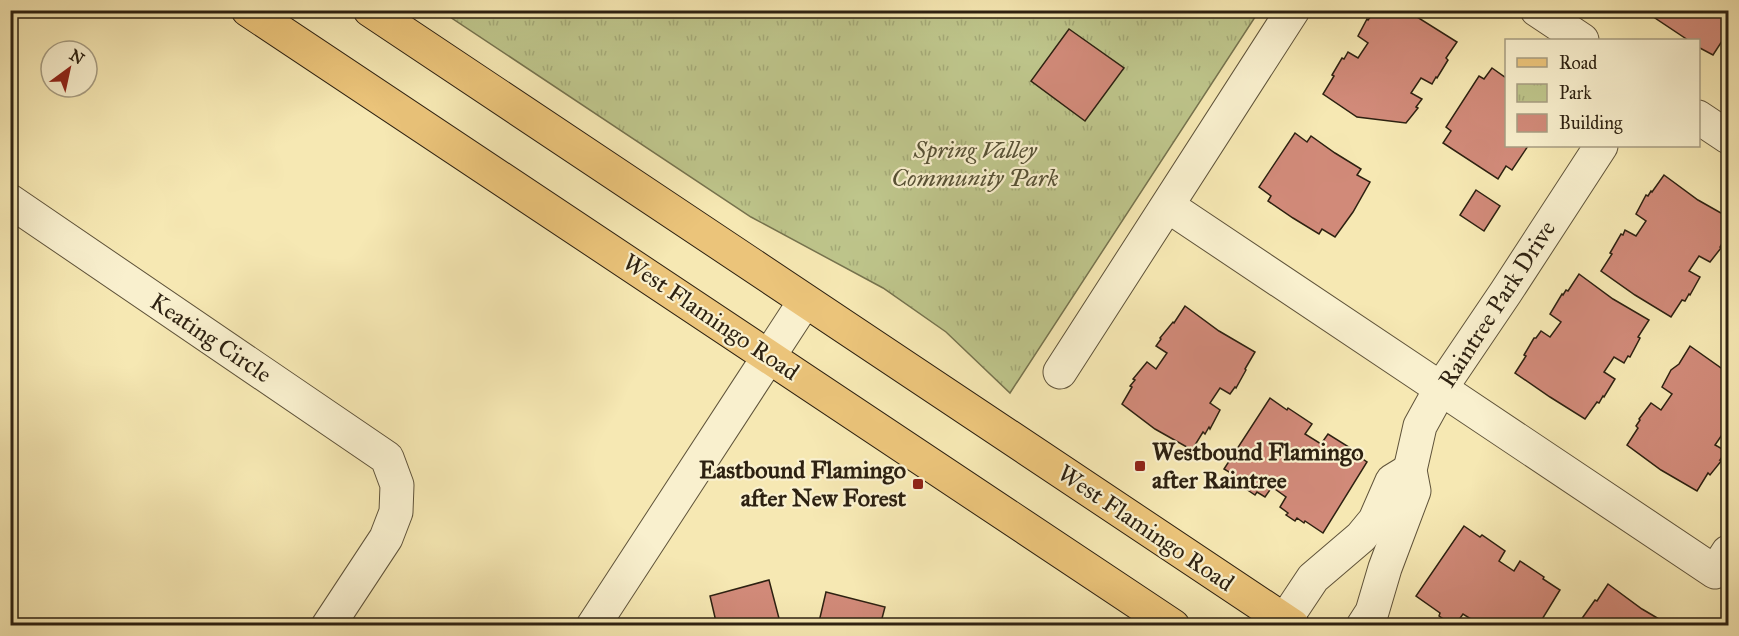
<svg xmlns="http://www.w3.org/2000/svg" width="1739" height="636" viewBox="0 0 1739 636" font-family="'IM FELL Great Primer',serif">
<defs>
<pattern id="park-tufts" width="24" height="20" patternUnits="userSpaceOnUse" patternTransform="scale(1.5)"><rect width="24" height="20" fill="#bec58b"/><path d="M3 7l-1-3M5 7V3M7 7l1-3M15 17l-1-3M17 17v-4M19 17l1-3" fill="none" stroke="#a4a977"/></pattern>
</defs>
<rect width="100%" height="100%" fill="#f6e8b3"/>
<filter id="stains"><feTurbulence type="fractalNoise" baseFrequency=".00333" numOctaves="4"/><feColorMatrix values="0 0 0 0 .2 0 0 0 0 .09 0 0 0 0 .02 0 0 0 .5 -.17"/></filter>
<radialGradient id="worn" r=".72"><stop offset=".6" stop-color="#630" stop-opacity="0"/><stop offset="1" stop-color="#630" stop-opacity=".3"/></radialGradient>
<!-- park -->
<polygon fill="url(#park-tufts)" stroke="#76734e" stroke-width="1.5" points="441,11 1259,11 1010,393 946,332 883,288 751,217"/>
<!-- building -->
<g fill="#d18a79" stroke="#2d2111" stroke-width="1.5">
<polygon points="1377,10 1406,10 1457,42 1446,58 1448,60 1437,78 1436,77 1432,84 1421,78 1411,93 1422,99 1416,107 1418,108 1406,123 1357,117 1323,94 1334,76 1332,75 1342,58 1344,59 1348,52 1358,58 1368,43 1358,36 1367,19 1368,20 1374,12 1375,13"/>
<polygon points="1643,10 1728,10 1728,34 1726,39 1724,38 1713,55 1698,47 1698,40 1688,40"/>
<polygon points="1069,29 1124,68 1085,121 1031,81"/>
<polygon points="1492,68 1506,78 1506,146 1528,146 1512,170 1506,166 1498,179 1443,143 1451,131 1446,127 1479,76 1484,79"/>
<polygon points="1295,133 1307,142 1311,136 1335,153 1361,169 1357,175 1370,182 1353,212 1335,237 1322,229 1319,234 1293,218 1268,201 1271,196 1259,187"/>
<polygon points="1664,175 1698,200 1728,217 1728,229 1723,237 1725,238 1720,247 1721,248 1710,262 1699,256 1689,271 1700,277 1690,295 1689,294 1685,301 1682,300 1671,317 1635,295 1601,271 1612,254 1610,253 1621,234 1623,235 1625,230 1636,236 1646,221 1636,214 1646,195 1648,196 1651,191 1652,192"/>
<polygon points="1476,190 1500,206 1484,231 1460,215"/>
<polygon points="1579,274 1613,299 1649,320 1638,337 1640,338 1630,357 1628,356 1624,363 1614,357 1604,372 1615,379 1604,397 1603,396 1599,403 1597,402 1585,419 1550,397 1515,373 1526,356 1524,355 1534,338 1536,338 1541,331 1550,337 1561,322 1550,314 1562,294 1563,295 1566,290 1568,291"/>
<polygon points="1185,306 1219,331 1255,352 1245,369 1246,370 1236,388 1235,387 1230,394 1220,388 1210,403 1220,410 1210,429 1209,427 1205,434 1203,432 1192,450 1155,429 1122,404 1132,387 1130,386 1135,380 1133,379 1147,362 1156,369 1167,353 1156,346 1161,339 1160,338 1173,322 1174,323"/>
<polygon points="1690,346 1728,373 1728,431 1726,429 1715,445 1726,451 1720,460 1722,460 1710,475 1708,473 1697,491 1661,470 1627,445 1638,428 1636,426 1640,420 1639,419 1651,403 1661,410 1672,394 1662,387 1671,370 1679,364"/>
<polygon points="1270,398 1287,410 1288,408 1312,424 1305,434 1321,444 1328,434 1352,449 1351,451 1367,462 1323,533 1305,521 1304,523 1297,518 1295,521 1286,515 1288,513 1280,507 1286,497 1272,487 1265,497 1257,492 1255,495 1246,489 1248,487 1240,481 1241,479 1224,469"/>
<polygon points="1464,526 1480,537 1482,535 1505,551 1499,561 1514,571 1520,561 1544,577 1543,579 1560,590 1538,626 1478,626 1479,624 1463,614 1456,624 1449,619 1448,622 1439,616 1440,613 1416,596"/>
<polygon points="769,580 781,626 717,626 710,596"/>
<polygon points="1608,584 1642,609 1671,626 1582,626 1579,623 1583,617 1595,600 1597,601"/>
<polygon points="826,592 885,607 880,626 818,626"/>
</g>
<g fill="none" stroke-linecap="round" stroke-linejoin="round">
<defs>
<g id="minor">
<polyline points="1537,10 1582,40"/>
<polyline points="1698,117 1728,137"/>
<polyline points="10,201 387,458 397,485 396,512 386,538 328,626"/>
<path d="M1168 206C1349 329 1534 449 1715 572L1728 552"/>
<polyline points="1060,372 1293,10"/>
<polyline points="593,626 805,301"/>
<polyline points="1281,626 1313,578 1361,537 1375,520 1392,481 1410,470"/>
<polyline points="1363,626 1372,612 1385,568 1414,491 1410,470 1420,426 1441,388 1506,292 1601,146"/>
</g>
<g id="major">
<polyline points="248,10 1173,626"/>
<polyline points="370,10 1293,626"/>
</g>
</defs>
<!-- minor casing -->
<use href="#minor" stroke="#5f533a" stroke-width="35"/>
<!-- major casing -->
<use href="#major" stroke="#2d2111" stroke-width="35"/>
<!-- minor -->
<use href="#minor" stroke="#f9f0ce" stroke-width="33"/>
<!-- major -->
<use href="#major" stroke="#ebc47a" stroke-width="33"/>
</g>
<!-- markers -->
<g fill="#8f2418" stroke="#f9f0ce" stroke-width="2">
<rect x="1134" y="460" width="12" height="12" rx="3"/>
<rect x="912" y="478" width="12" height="12" rx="3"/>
</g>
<g text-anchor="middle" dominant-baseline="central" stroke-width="4.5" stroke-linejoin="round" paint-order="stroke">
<!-- park labels -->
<g font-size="24" font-style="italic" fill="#585236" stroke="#f9f0ce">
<text x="975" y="150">Spring Valley<tspan x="975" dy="28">Community Park</tspan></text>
</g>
<!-- street labels -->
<g font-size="24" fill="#2d2111" stroke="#f9f0ce">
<text transform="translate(1497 304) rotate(-57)">Raintree Park Drive</text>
<text transform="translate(711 317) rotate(34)">West Flamingo Road</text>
<text transform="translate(211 338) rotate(34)">Keating Circle</text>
<text transform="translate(1146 528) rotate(34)">West Flamingo Road</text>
</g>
<!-- poi labels -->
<g font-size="24" font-weight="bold" fill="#2d2111" stroke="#f9f0ce" text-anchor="start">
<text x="1152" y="452">Westbound Flamingo<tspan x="1152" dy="28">after Raintree</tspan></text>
<text x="906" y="470" text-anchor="end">Eastbound Flamingo<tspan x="906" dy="28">after New Forest</tspan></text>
</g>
</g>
<!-- margin -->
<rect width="1739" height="636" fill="none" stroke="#f6e8b3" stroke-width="36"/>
<rect x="12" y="12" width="1715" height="612" fill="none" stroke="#2d2111" stroke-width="3"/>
<rect x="18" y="18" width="1703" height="600" fill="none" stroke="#2d2111" stroke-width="1.5"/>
<!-- legend -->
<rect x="1505" y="39" width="195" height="108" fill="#f9f0ce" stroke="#a79d82" stroke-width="1.5"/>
<rect x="1517" y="58" width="30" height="9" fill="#ebc47a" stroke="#a79d82" stroke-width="1.5"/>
<text x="1559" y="69" font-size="18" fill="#2d2111">Road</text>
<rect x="1517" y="84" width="30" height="18" fill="url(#park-tufts)" stroke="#a79d82" stroke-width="1.5"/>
<text x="1559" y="99" font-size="18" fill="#2d2111">Park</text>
<rect x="1517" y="114" width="30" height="18" fill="#d18a79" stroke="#a79d82" stroke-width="1.5"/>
<text x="1559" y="129" font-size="18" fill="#2d2111">Building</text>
<!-- north arrow -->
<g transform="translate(69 69) rotate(33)"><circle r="28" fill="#f9f0ce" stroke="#a79d82" stroke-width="1.5"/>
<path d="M0-4.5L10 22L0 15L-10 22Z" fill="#8f2418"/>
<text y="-9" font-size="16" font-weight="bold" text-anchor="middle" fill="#2d2111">N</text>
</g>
<rect width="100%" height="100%" filter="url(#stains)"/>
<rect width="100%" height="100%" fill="url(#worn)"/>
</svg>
